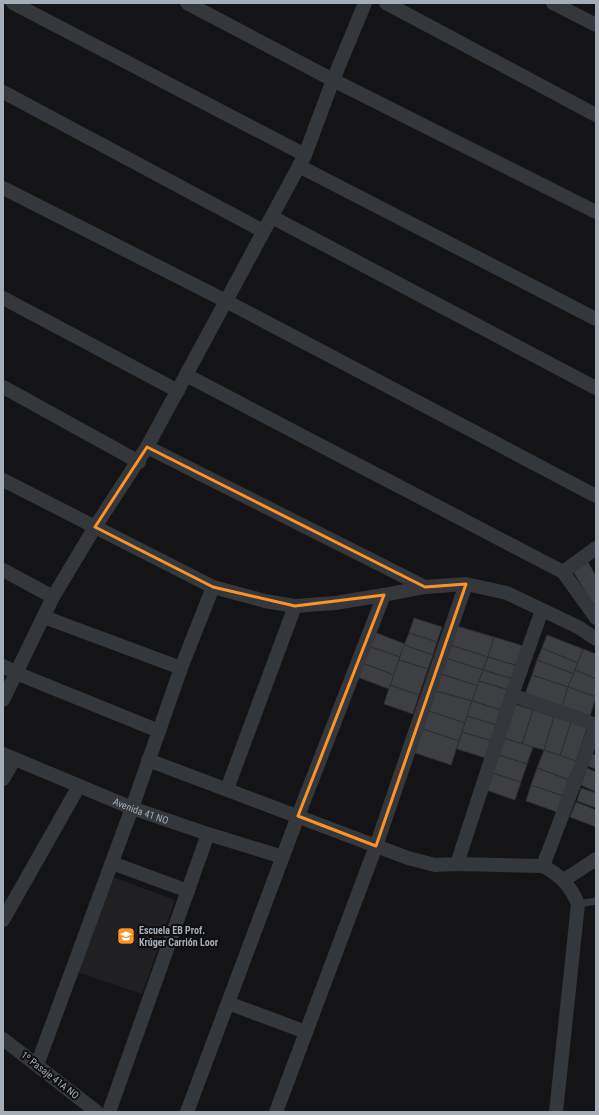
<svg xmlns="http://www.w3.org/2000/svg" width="599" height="1115" viewBox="0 0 599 1115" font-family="'Roboto Condensed',sans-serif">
<rect width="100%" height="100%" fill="#141416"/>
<!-- built -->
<polygon fill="#202023" points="110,876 175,900 142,994 77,972"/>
<!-- building -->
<g fill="#3e3f43" stroke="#2e2e32">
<polygon points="588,562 596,576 596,603 593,605 573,571"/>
<polygon points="414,618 442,627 437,642 409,633"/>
<polygon points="457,626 494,637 488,657 450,645"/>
<polygon points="374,632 405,644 400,657 368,646"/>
<polygon points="409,633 437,642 433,655 404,645"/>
<polygon points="547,635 583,649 578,663 542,648"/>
<polygon points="494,637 527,647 521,667 488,657"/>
<polygon points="404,645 433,655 428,669 399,660"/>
<polygon points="450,645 488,657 483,670 446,658"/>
<polygon points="368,646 400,657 394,675 362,663"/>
<polygon points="542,648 578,663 574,674 537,660"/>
<polygon points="583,649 596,654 596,679 575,670"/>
<polygon points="488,657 521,667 516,680 483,670"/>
<polygon points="446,658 483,670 478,686 441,674"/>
<polygon points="399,660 428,669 419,695 390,685"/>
<polygon points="537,660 574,674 568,687 532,675"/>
<polygon points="362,663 394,675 389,689 357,677"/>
<polygon points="483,670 516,680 512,691 479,681"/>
<polygon points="575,670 596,679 596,697 568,687"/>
<polygon points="441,674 478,686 472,701 436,691"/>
<polygon points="532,675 568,687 562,706 525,694"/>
<polygon points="479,681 512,691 504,711 472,701"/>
<polygon points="390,685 419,695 413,714 384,704"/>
<polygon points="568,687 596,697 590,716 562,706"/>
<polygon points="436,691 472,701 465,723 429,711"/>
<polygon points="472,701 504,711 500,726 467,716"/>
<polygon points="514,704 533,710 522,744 503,738"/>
<polygon points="533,710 554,717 544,750 522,744"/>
<polygon points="429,711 465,723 459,741 423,729"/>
<polygon points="467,716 500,726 495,742 462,732"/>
<polygon points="554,717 571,722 560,756 544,750"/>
<polygon points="571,722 587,728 576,761 560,756"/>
<polygon points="423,729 459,741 451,765 415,753"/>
<polygon points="462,732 495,742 489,759 457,749"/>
<polygon points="503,738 533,747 527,764 498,755"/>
<polygon points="544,750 576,761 569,780 537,768"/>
<polygon points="591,754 596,755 596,769 587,766"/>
<polygon points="498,755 527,764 521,782 492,773"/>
<polygon points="537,768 569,780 563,796 531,785"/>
<polygon points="587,768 596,772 596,792 581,785"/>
<polygon points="492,773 521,782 515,800 486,790"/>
<polygon points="531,785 563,796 557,812 526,801"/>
<polygon points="581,788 596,793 596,808 577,801"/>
<polygon points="576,802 596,810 596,827 570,817"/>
</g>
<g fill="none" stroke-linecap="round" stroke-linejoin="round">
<!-- lane -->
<polyline stroke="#34373b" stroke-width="7" points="578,904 596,901"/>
<!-- street -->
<g stroke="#34373b" stroke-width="14">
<polyline points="13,3 305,155"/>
<polyline points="187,3 333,80 596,212"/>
<polyline points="386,3 596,115"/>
<polyline points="553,3 596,25"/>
<polyline points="3,92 263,231"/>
<polyline points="299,166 596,319"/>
<polyline points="3,188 226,301 596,496"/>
<polyline points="272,217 596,388"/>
<polyline points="3,298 178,391"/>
<polyline points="186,375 563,572 596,618"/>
<polyline points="3,387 139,462"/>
<polyline points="147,447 425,587"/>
<polyline points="3,480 213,587 265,601 295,606 335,603 384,595 425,587 466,584 507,593 578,627 596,639"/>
<polyline points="3,570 53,597"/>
<polyline points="563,572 596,548"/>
<polyline points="44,617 181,668"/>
<polyline points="3,666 16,673 159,731"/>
<polyline points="512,695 596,725"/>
<polyline points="3,700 53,597 95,527 147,447 305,155 333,80 365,3"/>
<path id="s1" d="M3 754 132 808 208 834 283 857"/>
<path d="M148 760 408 858 435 865 457 864 543 866C560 875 571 886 578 904L556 1112"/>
<polyline points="3,779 14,760"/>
<polyline points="227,789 295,606"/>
<polyline points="112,863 188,891"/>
<polyline points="457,864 512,695 542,610"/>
<polyline points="543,866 596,726"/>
<polyline points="564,880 596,859"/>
<polyline points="3,920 79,786"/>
<polyline points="228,1003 306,1032"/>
<polyline points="3,1039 97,1112"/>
<polyline points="37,1065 132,808 181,668 213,587"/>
<polyline points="109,1112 208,834"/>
<polyline points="187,1112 298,816 384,595"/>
<polyline points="276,1112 376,846 466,584"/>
</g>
</g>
<!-- marked area -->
<path fill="none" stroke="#fd9325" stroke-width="3" stroke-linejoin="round" d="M147 447 425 587 466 584 376 846 298 816 384 595 295 606 213 587 95 527Z"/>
<!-- icons -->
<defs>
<symbol id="school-square" viewBox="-11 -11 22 22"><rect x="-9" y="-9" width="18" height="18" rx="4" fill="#fd9325" stroke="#0f0f11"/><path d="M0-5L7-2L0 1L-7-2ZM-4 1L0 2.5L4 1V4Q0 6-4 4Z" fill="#fff"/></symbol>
</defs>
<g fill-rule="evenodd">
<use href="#school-square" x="116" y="926" width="20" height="20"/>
</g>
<g text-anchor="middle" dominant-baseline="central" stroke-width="4" stroke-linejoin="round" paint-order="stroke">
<!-- street labels -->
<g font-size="10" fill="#a5adb7" stroke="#0f0f11">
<text stroke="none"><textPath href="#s1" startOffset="149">Avenida 41 NO</textPath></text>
<text transform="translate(50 1075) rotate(38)">1º Pasaje 41A NO</text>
</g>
<!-- poi labels -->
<g font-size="10" font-weight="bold" fill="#a5adb7" stroke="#0f0f11" text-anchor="start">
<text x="139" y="930">Escuela EB Prof.<tspan x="139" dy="12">Krúger Carrión Loor</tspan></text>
</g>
</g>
<!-- border -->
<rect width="599" height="1115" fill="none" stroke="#a5adb7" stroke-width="8"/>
</svg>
